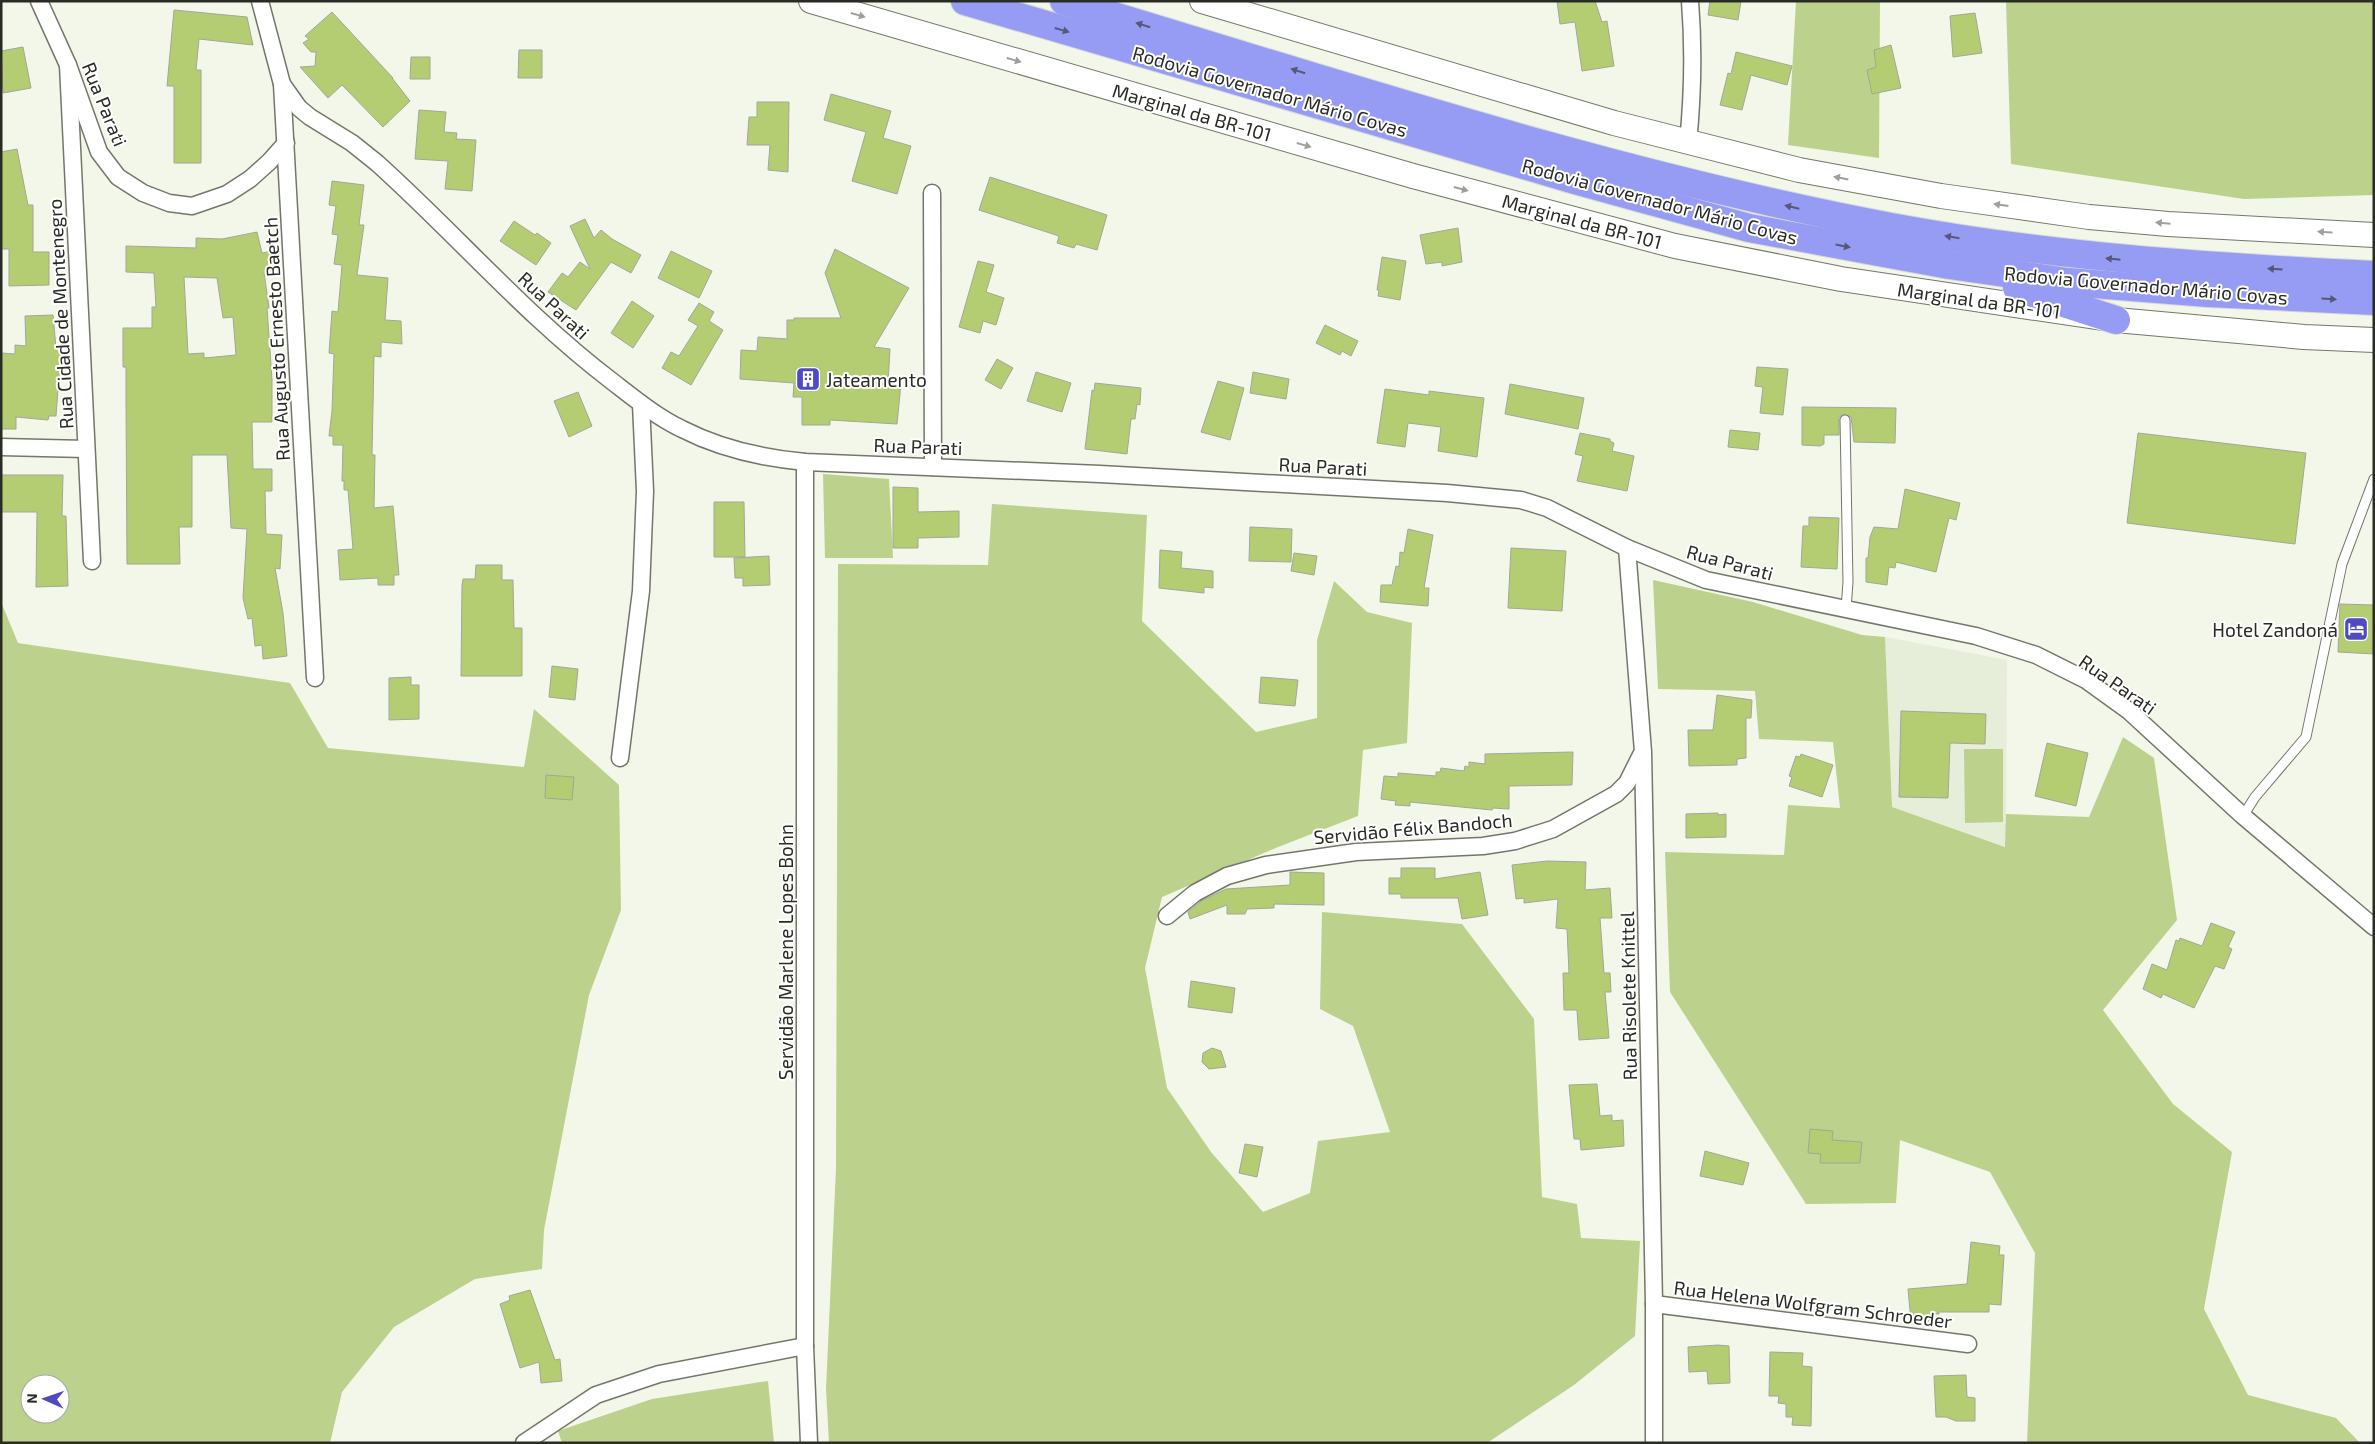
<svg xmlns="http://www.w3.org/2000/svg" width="2375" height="1444" viewBox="0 0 2375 1444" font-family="'Exo 2',sans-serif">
<rect width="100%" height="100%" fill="#f2f7e9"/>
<!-- built -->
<polygon fill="#e6edd8" points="1885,637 2007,660 2006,847 1892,807"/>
<!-- green -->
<g fill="#bcd18b" fill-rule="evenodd">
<polygon points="1796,1 1880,1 1879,158 1788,145"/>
<polygon points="2006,1 2374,1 2374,195 2244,199 2011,164"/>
<polygon points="823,474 889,479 893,558 825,558"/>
<polygon points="992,504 1147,515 1142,621 1256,732 1317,718 1317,640 1334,581 1367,612 1412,623 1407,743 1363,750 1358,816 1278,847 1162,897 1145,968 1167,1088 1211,1152 1263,1212 1310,1193 1318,1141 1390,1132 1353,1026 1320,1009 1322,912 1462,924 1534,1019 1542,1197 1577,1204 1581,1238 1640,1241 1635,1336 1574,1385 1487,1443 829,1443 826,1389 836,1168 838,564 988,565"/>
<polygon points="1653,580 1753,602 1862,635 1885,637 1892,807 2005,847 2006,814 2089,817 2123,737 2154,758 2177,920 2103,1010 2173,1104 2232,1152 2204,1309 2248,1395 2336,1418 2360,1443 2027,1443 2035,1253 1990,1172 1900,1140 1896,1203 1806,1204 1670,992 1665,852 1784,855 1788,805 1840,808 1833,742 1759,739 1755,691 1658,689"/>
<path d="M1 602 18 643 290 683 328 748 524 767 534 709 619 785 621 910 589 995 544 1230 542 1269 475 1279 394 1327 342 1392 330 1443H1ZM30 1384H60V1414H30Z"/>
<polygon points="1964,749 2003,749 2003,822 1965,823"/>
<polygon points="768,1381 774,1443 562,1443 558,1431 652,1399"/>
</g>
<!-- building -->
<g fill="#b4cd72" stroke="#a2a799" fill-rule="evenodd">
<polygon points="1557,1 1595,1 1602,22 1607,21 1614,66 1582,71 1575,22 1560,24"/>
<polygon points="1710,1 1741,1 1738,20 1708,15"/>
<polygon points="174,10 247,17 253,45 199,39 196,70 201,70 201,163 174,163 174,86 167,86"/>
<polygon points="332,12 393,78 392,78 410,101 383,127 342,85 328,98 300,67 315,66 316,52 311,52 303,43 309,39 305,36"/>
<polygon points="1975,13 1982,53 1953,57 1950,16"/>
<polygon points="1891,45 1901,88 1872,94 1867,70 1876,67 1874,50"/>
<polygon points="23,47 31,88 3,93 1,51"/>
<polygon points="519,50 542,50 542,78 518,78"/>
<polygon points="1736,52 1792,66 1787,85 1751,75 1742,110 1720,105 1728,73 1731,74"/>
<polygon points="411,57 430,57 430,79 410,79"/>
<polygon points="831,94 891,111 883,138 911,146 897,194 852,181 866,132 824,120"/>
<polygon points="757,102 789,102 788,172 768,170 770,145 747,145 749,117 757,117"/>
<polygon points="419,110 446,112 444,132 457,133 456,139 476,140 472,191 445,189 448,161 415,159"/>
<polygon points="17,149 28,205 33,205 33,252 49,252 49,285 9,286 9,249 1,249 1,152"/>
<polygon points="990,177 1107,215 1097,250 1076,244 1074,248 1057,243 1059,236 979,210"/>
<polygon points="332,181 364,185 359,225 364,225 357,275 388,278 385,320 401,321 402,344 381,342 381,357 374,356 372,455 375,455 374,508 393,506 399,575 394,575 394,585 378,585 378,578 340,580 338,550 353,549 348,490 344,490 344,481 342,481 343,445 333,445 333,436 329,436 332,411 334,354 329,353 332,311 338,312 342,265 334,264 338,235 332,234 336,206 329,205"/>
<polygon points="585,219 594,238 601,230 612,239 641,255 631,273 611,262 576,310 548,292 562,273 568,277 580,262 590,269 570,226"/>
<polygon points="514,221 535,235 537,233 551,243 536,265 500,241"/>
<polygon points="1458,228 1462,262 1442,266 1442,262 1426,264 1420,235"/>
<path d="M257 232 262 253 272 251 276 270 264 272 269 308H267L272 379V422H252L253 469H272V491H265L266 534 282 535 280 569 275 568 283 613 287 656 263 659 262 645 255 646 252 618 248 619 243 598 247 529 231 528 227 455H192V527H179L180 564H127L126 400V367H123V328H152V307H156L154 273 126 272V246L196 248V238L222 239ZM184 277 217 278 223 318 233 317 236 355 204 358V353L188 354Z"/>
<polygon points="835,249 909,288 874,347 890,349 888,383 901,384 897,424 830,420 830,425 802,425 802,397 793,397 794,383 740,379 741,350 757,351 758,337 787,339 787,320 794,320 794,318 841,318 825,273"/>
<polygon points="671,251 712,271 699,298 658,278"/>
<polygon points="1382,257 1406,261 1400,300 1378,296 1379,290 1377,290"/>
<polygon points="978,261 994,265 986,292 1004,298 996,325 983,321 980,333 959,327"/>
<polygon points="632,301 654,316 633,348 611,333"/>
<polygon points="699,303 714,312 709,321 723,330 691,385 662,368 671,352 679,356 698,326 688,320"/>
<polygon points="53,315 56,348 61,348 56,416 49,416 48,420 16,417 16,429 1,429 1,353 15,354 15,345 26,346 25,316"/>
<polygon points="1325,325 1358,341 1351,356 1342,351 1340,355 1316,343"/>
<polygon points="997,359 1013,368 1001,389 985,380"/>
<polygon points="1757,367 1788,369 1783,415 1760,413 1763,387 1755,386"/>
<polygon points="1036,372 1071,383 1062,412 1027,401"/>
<polygon points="1253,372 1289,379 1286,399 1250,393"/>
<polygon points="1218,381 1244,388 1230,440 1201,432"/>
<polygon points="1095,383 1141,388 1140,405 1137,404 1135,419 1131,419 1127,454 1085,449 1092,390 1094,391"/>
<polygon points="1510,384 1584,398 1578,429 1505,414"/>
<polygon points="1385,389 1429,395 1429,391 1484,398 1477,457 1438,451 1441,427 1408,423 1405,447 1377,443"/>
<polygon points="578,392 592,426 569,437 554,401"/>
<polygon points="1802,407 1896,408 1895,443 1854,442 1851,417 1844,414 1839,417 1839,435 1824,435 1824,444 1820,446 1802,445"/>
<polygon points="1730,430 1760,433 1758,450 1728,447"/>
<polygon points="1580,433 1610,439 1610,441 1614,443 1612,451 1634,456 1627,491 1577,481 1583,456 1575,454"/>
<polygon points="2138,433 2306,453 2295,544 2127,523"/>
<polygon points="1,475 63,475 62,516 66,516 68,586 36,587 37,512 1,512"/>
<polygon points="893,487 918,488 918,512 959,511 959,537 918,538 918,548 893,548"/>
<polygon points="1905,489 1960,503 1956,520 1949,518 1936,572 1896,562 1895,568 1889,567 1887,585 1866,582 1866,558 1868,558 1870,537 1874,527 1898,529"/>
<polygon points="714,502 744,502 745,557 714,557"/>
<polygon points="1809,517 1839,518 1837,569 1801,567 1803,526 1809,526"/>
<polygon points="1250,527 1292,529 1291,562 1249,561"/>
<polygon points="1408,529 1433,535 1424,588 1429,588 1428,606 1380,602 1381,585 1392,585 1396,566 1399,567 1400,552 1404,553"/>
<polygon points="1511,548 1566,551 1562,611 1508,608"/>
<polygon points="1160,550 1182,552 1181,568 1213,571 1213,588 1204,587 1204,593 1159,588"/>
<polygon points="1294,553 1317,556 1314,575 1291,571"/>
<polygon points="769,556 770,585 743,586 743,578 735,578 734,558"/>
<polygon points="476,565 502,565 502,580 513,580 514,628 522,628 522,676 461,676 462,585 463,579 475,579"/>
<polygon points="2340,604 2374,605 2374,654 2338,652"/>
<polygon points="552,666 578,669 575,700 549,697"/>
<polygon points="411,677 411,685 419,685 419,719 389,720 389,678"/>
<polygon points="1261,677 1298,680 1295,706 1259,703"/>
<polygon points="1717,695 1752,700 1751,718 1746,718 1746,758 1737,759 1737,765 1689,766 1688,730 1713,730"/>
<polygon points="1901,711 1986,714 1985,744 1950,743 1948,798 1899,797"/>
<polygon points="2047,743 2088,753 2076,806 2035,796"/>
<polygon points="1573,752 1572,785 1509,786 1509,809 1493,808 1492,810 1410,802 1410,806 1395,805 1396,801 1381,799 1384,776 1398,777 1398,773 1436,776 1436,772 1440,772 1441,768 1464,771 1465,766 1469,767 1469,762 1485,764 1485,754"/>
<polygon points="1801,754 1833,765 1822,797 1789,786 1792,777 1789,776 1796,756 1800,757"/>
<polygon points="546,775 574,777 572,800 545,798"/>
<polygon points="1718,813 1718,815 1726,814 1726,837 1686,838 1686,814"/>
<polygon points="1547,861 1586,862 1585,890 1610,888 1612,918 1600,918 1604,973 1610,973 1611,992 1605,992 1609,1038 1579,1040 1577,1010 1564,1010 1563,973 1569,973 1567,929 1556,928 1558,899 1524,903 1524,898 1516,899 1512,865"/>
<polygon points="1401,868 1435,868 1435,879 1480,872 1488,915 1462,919 1458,898 1401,898 1401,894 1389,894 1389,878 1401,878"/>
<polygon points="1290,872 1324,873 1324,905 1274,904 1274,908 1247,909 1245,914 1227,914 1227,905 1190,919 1188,912 1201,901 1226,889 1290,885"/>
<polygon points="2211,923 2235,932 2228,947 2232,949 2224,969 2215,966 2194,1008 2163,994 2161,998 2143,989 2152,964 2167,970 2176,940 2179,941 2180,938 2202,946"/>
<polygon points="1191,981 1235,988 1232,1013 1188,1007"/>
<polygon points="1212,1048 1221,1051 1226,1067 1209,1069 1202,1062 1203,1053"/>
<polygon points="1597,1084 1600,1116 1612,1115 1612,1121 1623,1120 1624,1146 1581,1150 1580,1139 1574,1139 1569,1085"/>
<polygon points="1810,1129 1833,1131 1832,1140 1862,1142 1860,1163 1820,1163 1821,1154 1808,1153"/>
<polygon points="1245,1144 1263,1147 1257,1177 1239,1173"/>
<polygon points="1705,1151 1749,1163 1743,1185 1700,1176"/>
<polygon points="1971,1242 2000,1246 1999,1255 2004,1255 2001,1305 1989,1304 1989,1312 1939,1312 1939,1314 1931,1314 1931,1321 1911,1321 1908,1289 1967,1284"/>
<polygon points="530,1290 555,1360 560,1359 562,1381 541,1383 539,1362 520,1368 500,1304 510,1300 509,1296"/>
<polygon points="1718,1345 1729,1346 1730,1383 1708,1384 1707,1371 1689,1372 1688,1347"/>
<polygon points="1770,1352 1803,1353 1802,1366 1812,1367 1811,1426 1792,1425 1793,1417 1786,1417 1786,1404 1778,1403 1779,1396 1769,1396"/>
<polygon points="1966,1375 1967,1397 1975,1398 1975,1421 1956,1421 1946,1417 1936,1417 1934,1376"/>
</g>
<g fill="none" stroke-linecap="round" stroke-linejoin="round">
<defs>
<g id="lane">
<polyline points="1845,420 1848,582 1846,609"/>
<polyline points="2243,816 2255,797 2306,737 2342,564 2374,479"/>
</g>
<g id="street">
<polyline points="39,1 68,65 99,152 118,177 143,193 169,203 192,206 227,194 250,179 269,162 286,143"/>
<polyline points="260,1 282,84 315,678"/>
<polyline points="68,65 92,561"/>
<path d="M282 84 299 108 310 117 352 143 377 163C457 235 527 317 613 382 635 399 657 417 682 429 721 449 762 458 805 462L1100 474 1447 493 1521 500 1547 508 1627 548 1706 580 1976 636 2036 655 2086 680 2129 711 2243 816 2374 927"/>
<path d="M1688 143C1693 93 1694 51 1690 1"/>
<polyline points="932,193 933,467"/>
<polyline points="1,447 86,449"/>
<polyline points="805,462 805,1346 809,1443"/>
<polyline points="1627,548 1643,752 1654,1304 1654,1443"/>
<polyline points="620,758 641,591 645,491 641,404"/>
<polyline points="1167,916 1195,893 1227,876 1266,865 1356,852 1483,846 1515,841 1553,829 1616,794 1627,783 1641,755"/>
<polyline points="1654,1304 1968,1344"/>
<polyline points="524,1443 596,1395 659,1374 805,1346"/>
</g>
<g id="secondary">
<polyline points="811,1 1413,176 1675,246 1841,279 2116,320 2304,337 2374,340"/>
<polyline points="1202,1 1614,123 1799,170 1941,196 2089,217 2168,224 2374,235"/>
</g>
<g id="highway">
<polyline points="965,1 1575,180 1749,228 1949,265 2068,282 2208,293 2374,301"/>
<path d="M1064 1C1337 83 1610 174 1891 227 2051 257 2211 267 2374 275"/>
<polyline points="2017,288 2116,320"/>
</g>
</defs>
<!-- lane casing -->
<use href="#lane" stroke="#73776b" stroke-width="11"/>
<!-- street casing -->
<use href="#street" stroke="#73776b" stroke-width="19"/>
<!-- secondary casing -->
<use href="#secondary" stroke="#73776b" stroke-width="26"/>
<!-- highway casing -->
<use href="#highway" stroke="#d8d9d8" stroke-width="30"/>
<!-- lane -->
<use href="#lane" stroke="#fff" stroke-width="9"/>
<!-- street -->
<use href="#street" stroke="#fff" stroke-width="16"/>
<!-- secondary -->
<use href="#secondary" stroke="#fff" stroke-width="24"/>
<!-- highway -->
<use href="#highway" stroke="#969cf3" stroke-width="28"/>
</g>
<!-- one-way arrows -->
<defs><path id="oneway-solid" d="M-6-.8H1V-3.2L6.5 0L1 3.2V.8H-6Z" transform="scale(1.25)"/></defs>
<g fill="#9fa09d">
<use href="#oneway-solid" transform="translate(858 15) rotate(16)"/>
<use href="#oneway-solid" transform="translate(1014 60) rotate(16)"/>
<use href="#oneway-solid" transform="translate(1304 145) rotate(16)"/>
<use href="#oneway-solid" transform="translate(1841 178) rotate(-169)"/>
<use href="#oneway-solid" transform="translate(1461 189) rotate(15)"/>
<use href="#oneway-solid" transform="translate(2001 205) rotate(-172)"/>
<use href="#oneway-solid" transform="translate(2163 223) rotate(-175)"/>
<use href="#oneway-solid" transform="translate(2325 232) rotate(-177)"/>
</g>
<g fill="#555877">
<use href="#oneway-solid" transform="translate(1143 25) rotate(-163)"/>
<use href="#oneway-solid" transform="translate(1062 30) rotate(16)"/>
<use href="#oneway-solid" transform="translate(1298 71) rotate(-163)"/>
<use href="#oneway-solid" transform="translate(1792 207) rotate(-167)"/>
<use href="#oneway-solid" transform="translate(1952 237) rotate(-171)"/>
<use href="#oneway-solid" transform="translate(1843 246) rotate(11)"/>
<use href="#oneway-solid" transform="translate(2113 259) rotate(-174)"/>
<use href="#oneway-solid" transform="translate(2275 269) rotate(-177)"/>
<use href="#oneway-solid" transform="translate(2329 299) rotate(3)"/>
</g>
<!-- icons -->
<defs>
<symbol id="building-square" viewBox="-11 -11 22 22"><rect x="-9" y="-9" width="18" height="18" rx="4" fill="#504ac1" stroke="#fff"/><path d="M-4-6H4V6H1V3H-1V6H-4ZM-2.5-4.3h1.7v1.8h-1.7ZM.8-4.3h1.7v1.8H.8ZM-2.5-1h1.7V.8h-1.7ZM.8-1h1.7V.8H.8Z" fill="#fff"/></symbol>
<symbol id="hotel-square" viewBox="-11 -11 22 22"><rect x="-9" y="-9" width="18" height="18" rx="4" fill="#504ac1" stroke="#fff"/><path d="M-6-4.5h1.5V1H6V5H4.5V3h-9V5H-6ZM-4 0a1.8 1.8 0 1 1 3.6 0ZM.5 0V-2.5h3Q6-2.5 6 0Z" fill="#fff"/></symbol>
</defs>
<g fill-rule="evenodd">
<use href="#building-square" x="794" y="365" width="28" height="28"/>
<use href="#hotel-square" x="2342" y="615" width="28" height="28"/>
</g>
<g text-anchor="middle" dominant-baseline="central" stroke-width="4" stroke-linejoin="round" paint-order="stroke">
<!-- street labels -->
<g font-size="19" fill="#292b25" stroke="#fff">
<text transform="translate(1270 91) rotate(16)">Rodovia Governador Mário Covas</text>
<text transform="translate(105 104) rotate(68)">Rua Parati</text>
<text transform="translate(1192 112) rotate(16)">Marginal da BR-101</text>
<text transform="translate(1660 201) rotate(15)">Rodovia Governador Mário Covas</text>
<text transform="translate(1582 221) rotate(15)">Marginal da BR-101</text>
<text transform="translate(2146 285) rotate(5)">Rodovia Governador Mário Covas</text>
<text transform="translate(1979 300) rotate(8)">Marginal da BR-101</text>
<text transform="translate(554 305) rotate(43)">Rua Parati</text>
<text transform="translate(60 314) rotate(-93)">Rua Cidade de Montenegro</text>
<text transform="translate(276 339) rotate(-93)">Rua Augusto Ernesto Baetch</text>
<text transform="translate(918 446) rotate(2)">Rua Parati</text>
<text transform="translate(1323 466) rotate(3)">Rua Parati</text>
<text transform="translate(1730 562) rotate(15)">Rua Parati</text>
<text transform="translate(2118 684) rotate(35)">Rua Parati</text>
<text transform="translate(1413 828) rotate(-5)">Servidão Félix Bandoch</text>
<text transform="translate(785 952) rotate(-90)">Servidão Marlene Lopes Bohn</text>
<text transform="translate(1628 996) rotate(-91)">Rua Risolete Knittel</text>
<text transform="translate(1813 1304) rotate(7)">Rua Helena Wolfgram Schroeder</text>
</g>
<!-- poi labels -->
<g font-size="19" fill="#292b25" stroke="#fff" text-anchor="start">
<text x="826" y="379">Jateamento</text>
<text x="2338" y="629" text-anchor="end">Hotel Zandoná</text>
</g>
</g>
<!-- border -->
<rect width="2375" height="1444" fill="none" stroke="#292b25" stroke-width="5"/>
<!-- north arrow -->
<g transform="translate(45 1399) rotate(272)"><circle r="24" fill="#ffffff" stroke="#a9aaa8"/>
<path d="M0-4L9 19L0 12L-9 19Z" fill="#504ac1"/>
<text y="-8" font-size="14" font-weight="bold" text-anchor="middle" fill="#292b25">N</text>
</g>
</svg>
